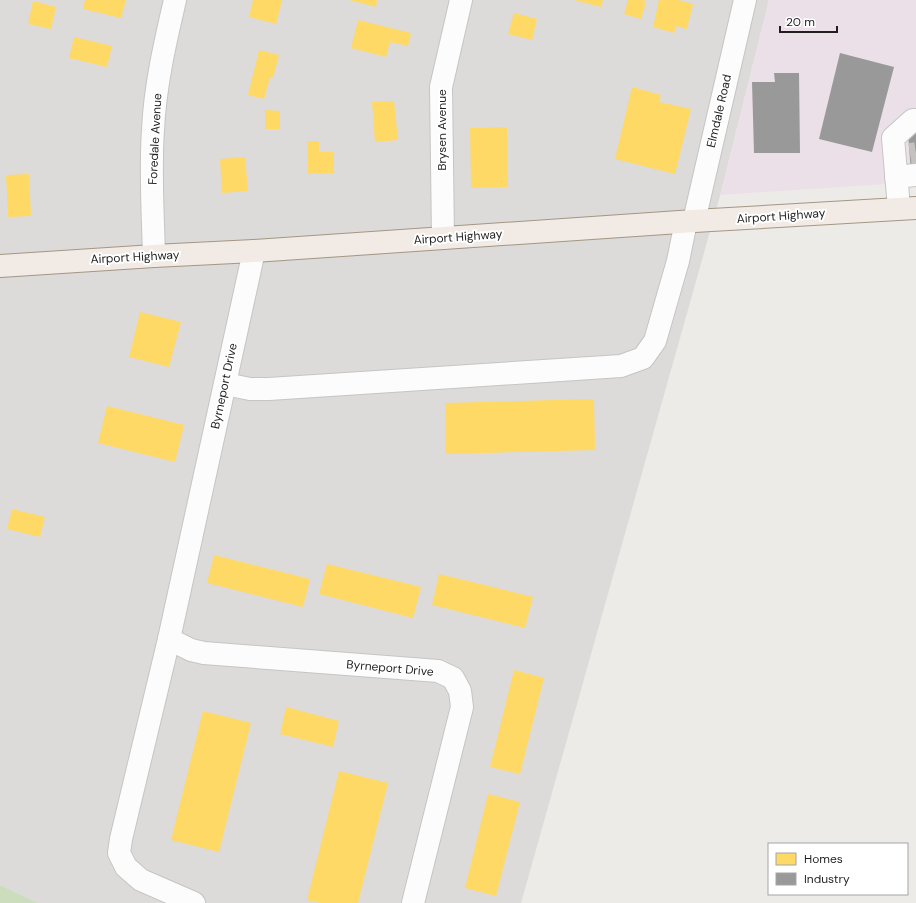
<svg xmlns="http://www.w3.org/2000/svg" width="916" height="903" viewBox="0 0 916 903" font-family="'DM Sans',sans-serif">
<rect width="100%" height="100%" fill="#edebe8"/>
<!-- residential -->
<polygon fill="#dcdbd9" points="0,0 769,0 720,196 521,903 38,903 0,885"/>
<!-- industrial -->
<polygon fill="#ebdfe8" points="769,0 916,0 916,182 720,195"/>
<!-- forest -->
<polygon fill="#cbddbc" points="0,885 38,903 0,903"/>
<!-- homes -->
<g fill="#ffd966">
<polygon points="85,0 126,0 121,18 83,9"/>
<polygon points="253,0 282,0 276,24 249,17"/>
<polygon points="349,0 377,0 376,7"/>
<polygon points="574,0 603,0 601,7"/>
<polygon points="628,0 642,0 646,1 641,19 624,14"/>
<polygon points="659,0 678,0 693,4 687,29 676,26 674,33 653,27"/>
<polygon points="33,1 56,7 51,29 28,24"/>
<polygon points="514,13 537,19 532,40 508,34"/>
<polygon points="358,20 411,33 408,46 390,42 386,57 351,48"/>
<polygon points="74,37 112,46 107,67 69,58"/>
<polygon points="259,50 279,55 273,78 270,77 264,99 248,95"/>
<polygon points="632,87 661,95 659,102 691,109 675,174 615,159"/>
<polygon points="394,101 398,140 375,142 372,102"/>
<polygon points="265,110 280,111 280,129 265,129"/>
<polygon points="507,127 508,187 471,188 470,128"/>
<polygon points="307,141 319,141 319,152 334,152 334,173 308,174"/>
<polygon points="245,157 248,191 222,193 220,159"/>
<polygon points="29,174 31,216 8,217 6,175"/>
<polygon points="140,312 181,322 169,367 129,357"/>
<polygon points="594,399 595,450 446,454 445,403"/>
<polygon points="107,406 184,425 175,462 98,443"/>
<polygon points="12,509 45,517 40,537 7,529"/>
<polygon points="214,555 310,579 303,607 207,583"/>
<polygon points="327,564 421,587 413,618 319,594"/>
<polygon points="439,574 533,597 525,628 432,605"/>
<polygon points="514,670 544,678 520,774 490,767"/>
<polygon points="286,707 339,721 333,747 280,734"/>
<polygon points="203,711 251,723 219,852 171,840"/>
<polygon points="339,771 388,783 358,903 320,903 307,900"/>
<polygon points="488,794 520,802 496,896 465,888"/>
</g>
<!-- industry -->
<g fill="#999">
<polygon points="840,53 894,67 872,152 819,139"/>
<polygon points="774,73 799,73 800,153 754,153 752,82 775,82"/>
<polygon points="908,133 916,133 916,173 911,173"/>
</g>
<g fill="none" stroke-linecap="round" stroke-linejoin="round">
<!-- minor-tunnel -->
<polyline stroke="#c4c2c0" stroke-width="22" stroke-dasharray="22 11" stroke-linecap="butt" points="910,154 916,153"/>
<defs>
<g id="minor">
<polyline points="896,177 916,175"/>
<polyline points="899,208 893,138 913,120 916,120"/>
<polyline points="694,221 745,0"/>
<polyline points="443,238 441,87 461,0"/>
<path d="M154 256C153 214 150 172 153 130 155 86 165 43 175 0"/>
<polyline points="225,384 250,389 269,389 621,366 643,358 655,341 678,261 686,222"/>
<polyline points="169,639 191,650 204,653 438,671 453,678 460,691 462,707 413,903"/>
<polyline points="194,903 141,880 126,867 119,853 121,839 169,639 254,251"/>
</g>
<polyline id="major" points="0,266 154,256 254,251 694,221 916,208"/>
</defs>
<!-- minor casing -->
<use href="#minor" stroke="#c6c5c4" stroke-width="24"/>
<!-- major casing -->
<use href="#major" stroke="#a49684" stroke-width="24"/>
<!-- minor -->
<use href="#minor" stroke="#fcfcfc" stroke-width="22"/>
<!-- major -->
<use href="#major" stroke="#f1eae5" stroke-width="22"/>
</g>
<g text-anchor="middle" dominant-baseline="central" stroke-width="4" stroke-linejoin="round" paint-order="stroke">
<!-- street labels -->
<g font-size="12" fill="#1f1f1f" stroke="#fff">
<text transform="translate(719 111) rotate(-77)">Elmdale Road</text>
<text transform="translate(442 130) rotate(-90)">Brysen Avenue</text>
<text transform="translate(155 139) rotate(-87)">Foredale Avenue</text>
<text transform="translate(781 216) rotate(-4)">Airport Highway</text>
<text transform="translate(458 237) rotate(-4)">Airport Highway</text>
<text transform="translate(135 257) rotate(-3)">Airport Highway</text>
<text transform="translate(224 386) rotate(-78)">Byrneport Drive</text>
<text transform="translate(390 668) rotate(5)">Byrneport Drive</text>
</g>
</g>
<!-- legend -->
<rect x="768" y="843" width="140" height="52" fill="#ffffff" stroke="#a5a5a5"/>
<rect x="776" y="853" width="20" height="12" fill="#ffd966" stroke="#a5a5a5"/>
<text x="804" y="863" font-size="12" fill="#1f1f1f">Homes</text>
<rect x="776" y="873" width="20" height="12" fill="#999999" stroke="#a5a5a5"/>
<text x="804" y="883" font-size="12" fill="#1f1f1f">Industry</text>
<!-- scale -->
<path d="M780 26v6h57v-6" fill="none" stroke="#1f1f1f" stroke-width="2"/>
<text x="786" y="26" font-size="12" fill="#1f1f1f" stroke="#ffffff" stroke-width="3" paint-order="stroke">20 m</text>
</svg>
